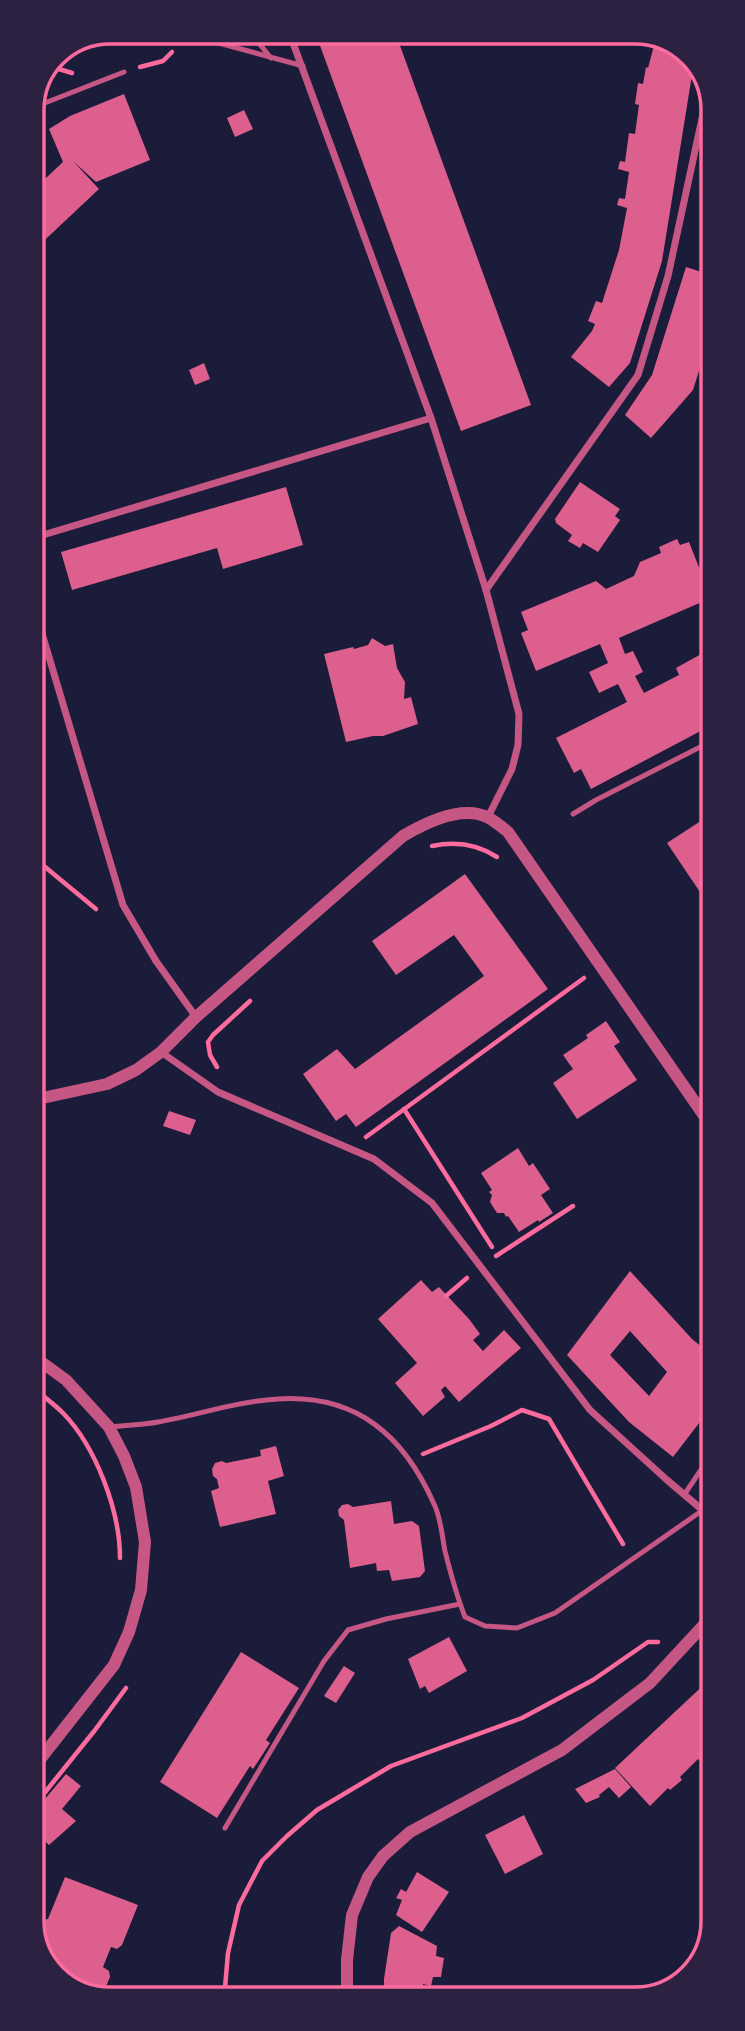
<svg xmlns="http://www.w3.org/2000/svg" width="745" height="2031" viewBox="0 0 745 2031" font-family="Montserrat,sans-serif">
<rect width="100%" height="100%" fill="#1b1b3a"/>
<!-- building -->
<g fill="#dd5f8e" fill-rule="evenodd">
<polygon points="315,32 395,32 531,405 461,431"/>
<polygon points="656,38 683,48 695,66 691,81 662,261 630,363 609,387 571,357 592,331 595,324 588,321 596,301 602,303 619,250 627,208 617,205 619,198 625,199 629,172 618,169 620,161 625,162 629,133 635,134 639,105 635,104 638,83 643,84 646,67 648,68"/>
<polygon points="124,94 150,160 96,182 73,161 99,189 32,252 32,191 63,162 49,129 70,116"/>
<polygon points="244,110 253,129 235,137 227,118"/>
<polygon points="686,267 711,275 711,333 693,390 651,438 625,415 652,375"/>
<polygon points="204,363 210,379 195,385 189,370"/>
<polygon points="32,406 44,422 32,430"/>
<polygon points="580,482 620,509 615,516 620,520 598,552 583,543 580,548 568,541 572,535 556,523 555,519"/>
<polygon points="286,487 303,545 223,569 217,548 72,590 61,552"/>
<polygon points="677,539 680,545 689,542 711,598 619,638 625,654 633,651 643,672 635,676 644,693 679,675 676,668 703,653 706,660 712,657 712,725 591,789 581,769 574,773 556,738 627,702 618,684 599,693 589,672 608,663 600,644 536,671 521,633 528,630 521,612 596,581 606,589 634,576 640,562 661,553 659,547"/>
<polygon points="372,638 385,646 393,644 397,668 405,682 404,699 411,697 418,724 383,736 373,736 346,742 324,654 353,647 354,649 368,645"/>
<polygon points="710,815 712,818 712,910 667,843"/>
<polygon points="465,874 548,989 356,1127 346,1114 336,1121 303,1074 337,1049 355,1069 484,976 454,935 396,975 372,941"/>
<polygon points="606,1021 620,1042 614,1046 637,1080 577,1119 553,1083 573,1069 563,1055 588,1038 586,1035"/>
<polygon points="169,1111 196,1120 190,1135 163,1126"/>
<polygon points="518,1148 529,1166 533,1163 550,1189 541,1195 553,1213 539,1222 538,1220 519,1232 508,1216 506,1217 504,1213 497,1213 490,1202 492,1195 489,1192 492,1190 481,1173"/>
<path d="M630 1271 692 1339 703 1348 713 1336V1405L673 1457 629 1422 567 1355ZM630 1331 667 1372 649 1396 610 1355Z"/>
<polygon points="421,1280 432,1292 439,1287 469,1319 480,1334 473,1340 483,1351 504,1330 521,1348 459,1402 445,1386 441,1390 445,1397 423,1416 395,1383 417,1363 378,1319"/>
<polygon points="276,1446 284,1476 268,1481 276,1514 220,1527 211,1491 219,1488 217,1479 213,1476 212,1469 215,1463 222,1461 226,1463 261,1456 260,1450"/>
<polygon points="391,1501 394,1524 412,1521 419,1526 425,1571 420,1577 392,1581 389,1570 377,1571 376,1563 350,1568 344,1520 339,1516 338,1510 342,1505 348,1504 353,1507"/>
<polygon points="449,1637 467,1671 429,1693 425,1686 420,1689 408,1659"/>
<polygon points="241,1652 299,1688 266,1740 270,1743 253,1769 250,1766 217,1818 160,1782"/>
<polygon points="344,1666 355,1673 336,1703 324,1696"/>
<polygon points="710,1679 713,1682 713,1751 701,1762 698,1759 680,1777 682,1780 670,1790 668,1788 650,1806 615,1768"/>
<polygon points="615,1769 631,1787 619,1798 609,1787 599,1795 600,1797 586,1803 575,1789"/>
<polygon points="66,1774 81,1786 62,1809 76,1821 49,1845 34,1831 34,1812"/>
<polygon points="524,1815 543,1854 505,1874 485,1835"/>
<polygon points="417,1872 449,1892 422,1932 396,1915 402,1900 396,1898 401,1889 406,1892"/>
<polygon points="65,1877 138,1905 122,1945 117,1949 111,1947 103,1967 109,1971 110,1977 101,1998 62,1983 34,1942 34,1924 37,1921 48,1919"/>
<polygon points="399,1926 437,1946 436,1956 444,1958 441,1977 433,1977 431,1986 423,1984 423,1998 384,1998 384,1979 391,1933"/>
</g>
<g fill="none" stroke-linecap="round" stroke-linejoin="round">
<!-- path -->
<g stroke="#ff6b9d" stroke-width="4.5">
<polyline points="49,66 72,73"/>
<polyline points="140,67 163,61 172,52"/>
<path d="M432 846C456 841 477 844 497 857"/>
<polyline points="33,857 96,909"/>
<polyline points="217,1067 210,1055 208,1042 213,1035 250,1001"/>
<polyline points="404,1109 492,1247"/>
<polyline points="366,1137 584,978"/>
<polyline points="496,1256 573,1206"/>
<polyline points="446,1296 467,1278"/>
<path d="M33 1388C43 1396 54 1404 63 1413 96 1447 120 1511 120 1558"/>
<polyline points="423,1454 491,1426 522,1410 549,1419 623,1544"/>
<polyline points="34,1806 95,1730 126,1688"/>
<polyline points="224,1999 228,1953 239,1905 262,1861 287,1836 317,1810 391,1766 522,1718 593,1680 648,1642 658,1642"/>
</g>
<!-- service -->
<g stroke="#c65784" stroke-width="5">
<polyline points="161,32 204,39 303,66"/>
<polyline points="250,32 271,58"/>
<polyline points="32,108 124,72"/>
<polyline points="573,814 596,800 712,741"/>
<path d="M110 1427C126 1425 142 1425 158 1422 198 1415 238 1401 278 1399 357 1394 404 1436 434 1504 441 1518 442 1536 445 1551 451 1575 456 1594 465 1617L485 1626 517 1628 555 1613 703 1510"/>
<polyline points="684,1495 713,1452"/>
<polyline points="225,1828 324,1661 348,1630 386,1619 460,1604"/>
</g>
<!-- minor -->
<g stroke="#c65784" stroke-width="7">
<polyline points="289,32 431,418 486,590 519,714 518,745 512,769 488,817"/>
<polyline points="32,543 43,535 431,418"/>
<polyline points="486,590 638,375 668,276 709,86"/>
<polyline points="32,600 123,905 156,961 196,1017"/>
<polyline points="161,1052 218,1092 374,1159 432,1203 590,1410 667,1480 713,1519"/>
</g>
<!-- tertiary -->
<g stroke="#c65784" stroke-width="12">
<path d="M33 1100 107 1084 136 1070 161 1052 196 1017 403 836C425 823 463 804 489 818 496 822 502 827 508 832L712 1127"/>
<polyline points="33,1356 66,1380 109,1427 124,1456 136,1487 145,1542 141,1590 129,1632 114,1665 34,1767"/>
<polyline points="347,1998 347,1960 352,1915 368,1877 383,1856 410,1832 562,1750 650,1683 713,1615"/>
</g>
</g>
<!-- crop -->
<path d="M0 0H745V2031H0ZM110 44H635A66 66 0 0 1 701 110V1921A66 66 0 0 1 635 1987H110A66 66 0 0 1 44 1921V110A66 66 0 0 1 110 44Z" fill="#2d2142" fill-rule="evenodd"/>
<path fill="none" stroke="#ff6b9d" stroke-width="3.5" d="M110 44H635A66 66 0 0 1 701 110V1921A66 66 0 0 1 635 1987H110A66 66 0 0 1 44 1921V110A66 66 0 0 1 110 44Z"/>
</svg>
